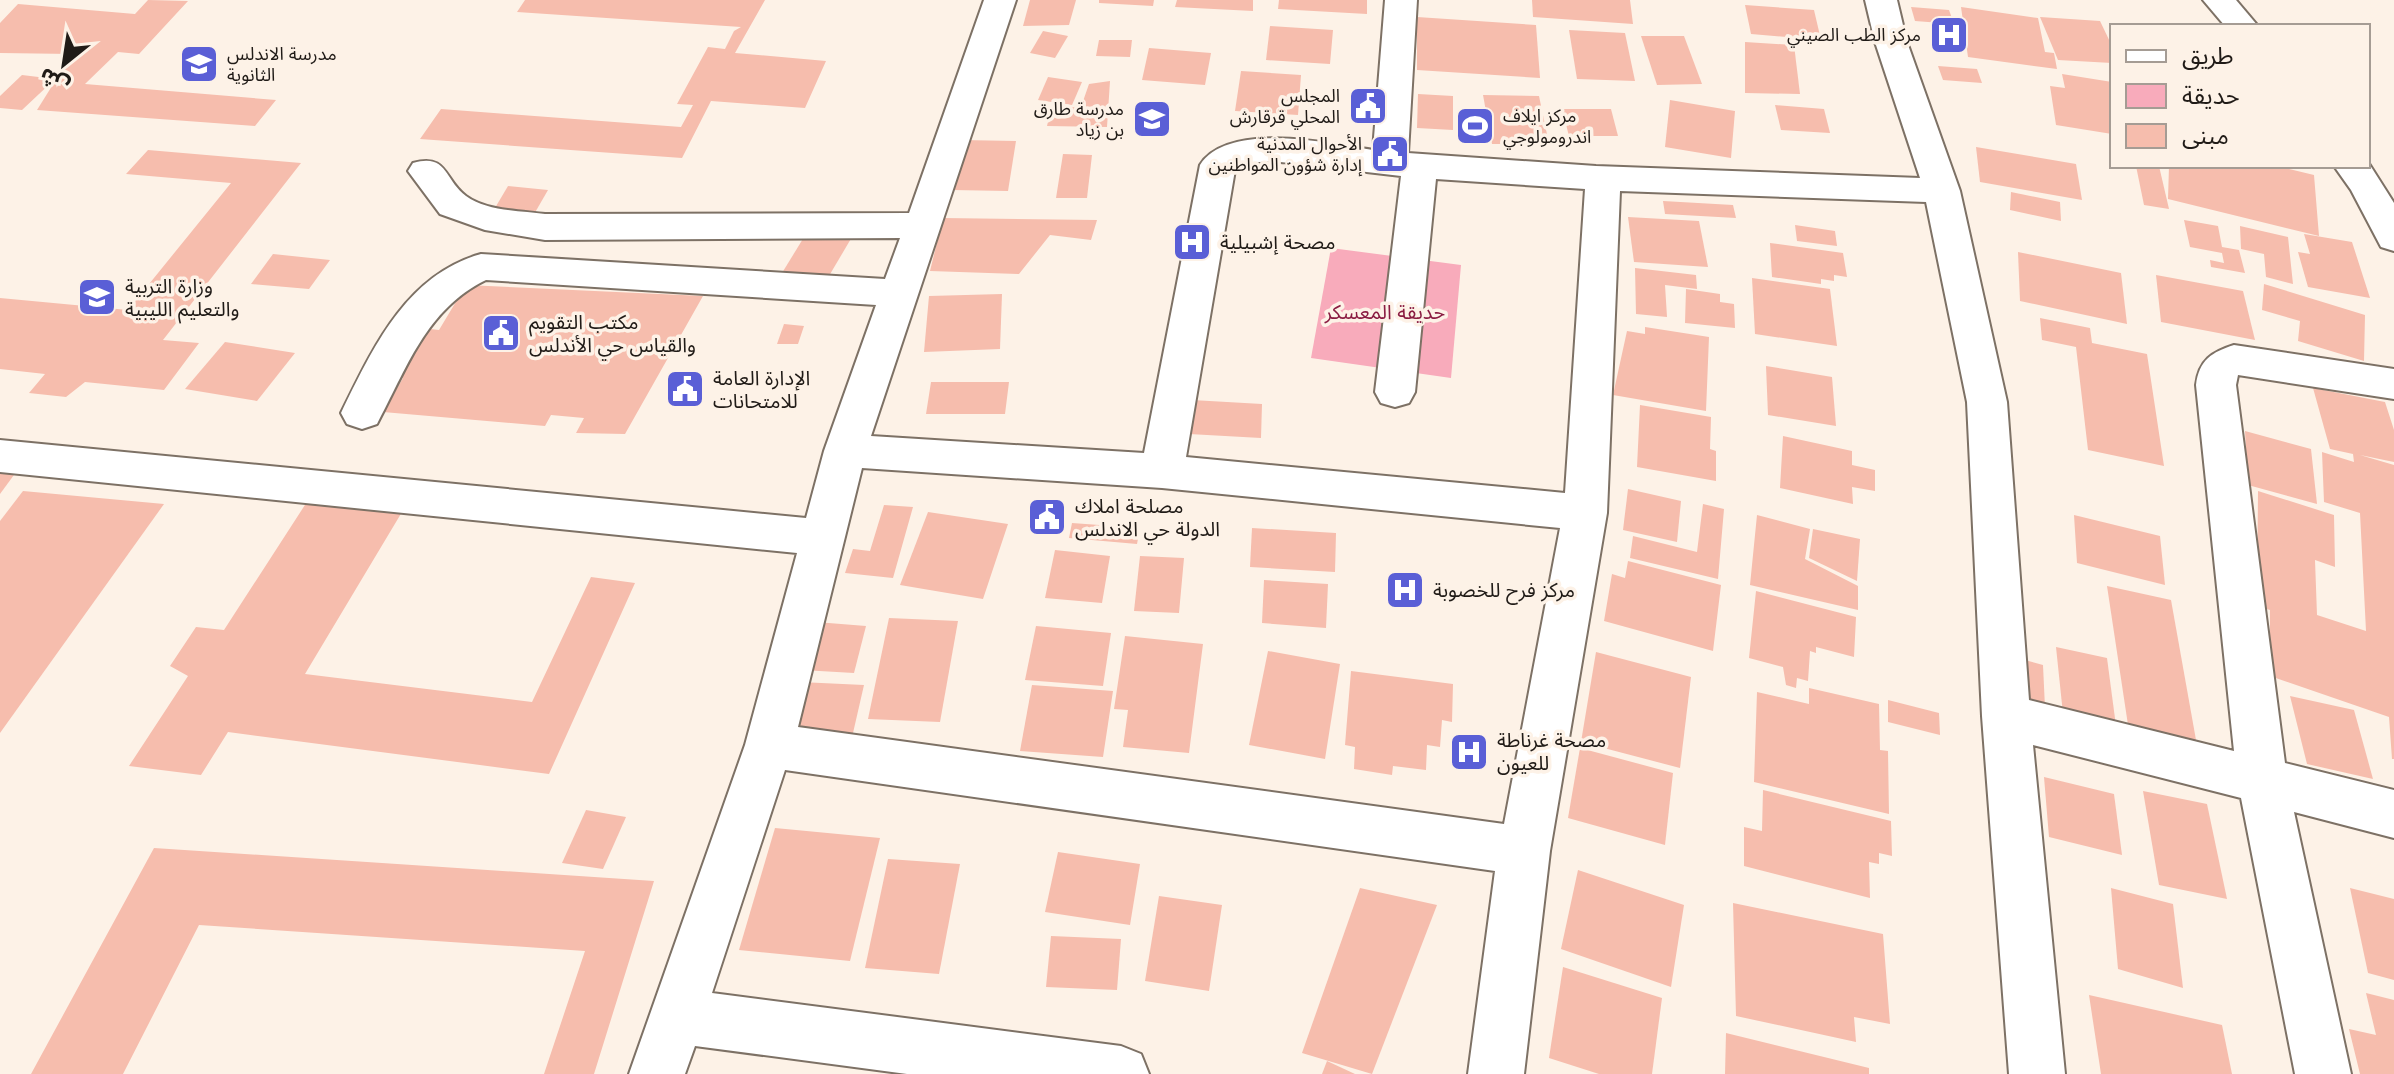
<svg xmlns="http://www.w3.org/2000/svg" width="2394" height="1074" viewBox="0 0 2394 1074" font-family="Arial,'Noto Sans Arabic',sans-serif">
<rect width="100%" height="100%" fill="#fdf2e7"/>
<!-- green -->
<polygon fill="#f8abbb" points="1331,248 1461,265 1451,378 1311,358"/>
<!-- building -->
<g fill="#f6bdad">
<polygon points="148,0 188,1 139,54 118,52 85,84 276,100 255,126 37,110 72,54 0,53 0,23 18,4 135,14"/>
<polygon points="525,0 765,0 735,53 826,61 805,108 711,101 682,158 420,139 441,109 681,127 693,105 677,104 708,47 725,49 734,31 741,27 517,12"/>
<polygon points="1030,0 1076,0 1069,25 1023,26"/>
<polygon points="1099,0 1154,0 1153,6 1099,3"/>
<polygon points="1177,0 1253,0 1253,11 1175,7"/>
<polygon points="1279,0 1367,0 1367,14 1278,9"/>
<polygon points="1532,0 1630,0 1633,24 1533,17"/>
<polygon points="1745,5 1814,10 1821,40 1751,34"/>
<polygon points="1911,7 1949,10 1954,24 1915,21"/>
<polygon points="1961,7 2038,18 2045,52 2054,53 2057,69 1968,57"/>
<polygon points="1417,17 1536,25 1540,78 1417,70"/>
<polygon points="2040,17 2100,21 2112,46 2112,63 2058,60"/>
<polygon points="1270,26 1333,30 1330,64 1266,60"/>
<polygon points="1569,30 1625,33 1635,81 1577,79"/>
<polygon points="1043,31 1068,36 1055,58 1030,53"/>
<polygon points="1641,36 1684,36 1702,84 1657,85"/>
<polygon points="1099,40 1132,40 1130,57 1096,56"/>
<polygon points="1745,42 1794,45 1800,94 1745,93"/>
<polygon points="1149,48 1211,53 1205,85 1142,80"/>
<polygon points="1938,66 1977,69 1982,83 1943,80"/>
<polygon points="1241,71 1301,75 1298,115 1235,111"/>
<polygon points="2062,74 2112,82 2112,134 2056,125 2050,86 2065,88"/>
<polygon points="22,75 55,79 22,110 0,108 0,96"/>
<polygon points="1048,77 1082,82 1072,105 1038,100"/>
<polygon points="1110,81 1107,127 1047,126 1051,108 1081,107 1089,84"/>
<polygon points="1418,94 1453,96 1453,130 1417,128"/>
<polygon points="1483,95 1539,96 1549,144 1492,144"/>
<polygon points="1670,100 1735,111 1731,158 1665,147"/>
<polygon points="1775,105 1824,109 1830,133 1781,130"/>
<polygon points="1562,109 1611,109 1618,136 1569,136"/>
<polygon points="961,140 1016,141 1008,191 952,190"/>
<polygon points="1976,147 2076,164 2082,200 1980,182"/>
<polygon points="148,150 301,163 163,340 199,343 164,390 85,382 66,397 29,393 45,374 0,369 0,298 128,310 231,183 126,174"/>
<polygon points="1063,154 1092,155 1087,198 1056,198"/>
<polygon points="2136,166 2159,166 2169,209 2144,205"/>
<polygon points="2169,166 2219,169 2219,166 2276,166 2314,175 2319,236 2168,199"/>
<polygon points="508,186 548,190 533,216 492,213"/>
<polygon points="2011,192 2060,202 2061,221 2010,210"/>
<polygon points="1663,201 1733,205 1736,218 1665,214"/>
<polygon points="1628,217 1699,221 1708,267 1634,262"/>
<polygon points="943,218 1097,220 1091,240 1050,235 1019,274 930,271"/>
<polygon points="2184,220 2218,226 2222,247 2239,250 2245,273 2211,267 2210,260 2224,263 2222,253 2190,247"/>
<polygon points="1795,225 1835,231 1837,246 1797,241"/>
<polygon points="2240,226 2288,237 2293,284 2266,277 2264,254 2241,249"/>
<polygon points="809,229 852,237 826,281 782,273"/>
<polygon points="2304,234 2352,242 2370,298 2308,287 2298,252 2310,254"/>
<polygon points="1770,243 1843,253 1847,277 1834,275 1834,281 1821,279 1821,284 1772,277"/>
<polygon points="2018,252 2121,273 2127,324 2020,301"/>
<polygon points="273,254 330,260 309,289 251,284"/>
<polygon points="1635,268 1696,275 1697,289 1665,285 1667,317 1636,314"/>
<polygon points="2156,275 2243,291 2255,340 2161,322"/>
<polygon points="1752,278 1830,289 1837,346 1755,334"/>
<polygon points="2264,284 2365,315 2364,361 2298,341 2300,321 2262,310"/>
<polygon points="466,285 703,296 625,434 576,433 584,418 551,415 545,426 383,412 403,378 392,377 422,328 439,330"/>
<polygon points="1686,289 1720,294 1720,302 1734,304 1735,328 1685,323"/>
<polygon points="1002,294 1000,349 924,352 929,296"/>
<polygon points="2040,318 2090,328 2092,343 2147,354 2164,466 2088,450 2076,347 2042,340"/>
<polygon points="784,324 804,326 798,344 777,344"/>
<polygon points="1645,327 1709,337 1706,411 1613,395 1627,331 1645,334"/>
<polygon points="225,342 295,353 257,401 185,389"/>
<polygon points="1766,366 1832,377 1836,426 1768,415"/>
<polygon points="931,382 1009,382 1005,414 926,414"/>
<polygon points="2313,388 2385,402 2394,430 2394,462 2360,455 2394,465 2394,759 2392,759 2389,717 2270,676 2270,610 2257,606 2258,491 2334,515 2335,567 2315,560 2317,615 2366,631 2360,513 2324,502 2322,452 2354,462 2353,454 2330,449"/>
<polygon points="1192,400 1262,404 1261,438 1189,434"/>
<polygon points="1640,405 1711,417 1710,449 1716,451 1716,481 1637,467"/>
<polygon points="2245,431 2311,449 2317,504 2248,485"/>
<polygon points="1783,436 1852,451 1852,465 1875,470 1875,491 1852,487 1853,504 1780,488"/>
<polygon points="0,463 22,464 0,494"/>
<polygon points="1628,489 1681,501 1677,542 1623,530"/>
<polygon points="23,491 164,504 0,733 0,521"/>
<polygon points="314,491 408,502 305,674 532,702 591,577 635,583 549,774 228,732 201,775 129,766 188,676 170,666 196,627 224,630"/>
<polygon points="1703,504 1724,509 1718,579 1630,558 1633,536 1697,552"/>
<polygon points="884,505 913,507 893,578 845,573 853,549 870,551"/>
<polygon points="928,512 1008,524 983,599 900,585"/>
<polygon points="1757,515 1810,529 1805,559 1858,586 1858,610 1750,585"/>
<polygon points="2074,515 2160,536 2165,585 2077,563"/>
<polygon points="1072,523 1140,528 1137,544 1069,538"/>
<polygon points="1252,528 1336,533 1335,572 1250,567"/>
<polygon points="1813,529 1860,539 1857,581 1809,558"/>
<polygon points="1055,550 1110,556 1102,603 1045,598"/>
<polygon points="1140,556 1184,558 1179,613 1134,611"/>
<polygon points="1628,561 1721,585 1713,651 1604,621 1612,574 1625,578"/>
<polygon points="1264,580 1328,584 1326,628 1262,623"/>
<polygon points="2107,586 2171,600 2196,740 2128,725"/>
<polygon points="1756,591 1856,617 1854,657 1816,647 1816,653 1810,651 1808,681 1797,678 1796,688 1786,685 1783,667 1749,658"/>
<polygon points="889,618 958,621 940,722 868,719"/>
<polygon points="816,622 866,626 854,673 802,670"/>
<polygon points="1036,626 1111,633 1103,686 1025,680"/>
<polygon points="1125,636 1203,644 1189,753 1123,747 1128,710 1114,709"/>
<polygon points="2056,647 2107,658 2116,726 2063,714"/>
<polygon points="1268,651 1340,664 1325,759 1249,745"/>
<polygon points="1596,652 1691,677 1680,768 1581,742"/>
<polygon points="2014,657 2043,665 2045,708 2015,699"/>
<polygon points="1351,671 1453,684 1452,722 1442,720 1440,747 1427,745 1426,770 1393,766 1392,775 1354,769 1355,747 1345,745"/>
<polygon points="800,682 864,685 853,733 788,729"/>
<polygon points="1032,685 1113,691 1103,757 1020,751"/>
<polygon points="1809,688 1879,704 1880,750 1888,751 1889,814 1754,782 1757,692 1809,704"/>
<polygon points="2290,696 2354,710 2373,779 2307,764"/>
<polygon points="1888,700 1939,713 1940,735 1888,722"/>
<polygon points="1580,748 1673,773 1665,845 1568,818"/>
<polygon points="2044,777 2114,794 2122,855 2049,837"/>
<polygon points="1763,790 1891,821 1892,856 1879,853 1879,864 1869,862 1870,898 1744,866 1744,827 1762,831"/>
<polygon points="2143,791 2207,804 2227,899 2159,885"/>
<polygon points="586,810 626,817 603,869 562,863"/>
<polygon points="775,828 880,838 850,961 739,950"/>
<polygon points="154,848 654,881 594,1074 544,1074 585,951 199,925 123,1074 31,1074"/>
<polygon points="1058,852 1140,864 1130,925 1045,912"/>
<polygon points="888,859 960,864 939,974 865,968"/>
<polygon points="1578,870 1684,905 1671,987 1561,949"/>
<polygon points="1360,888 1437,905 1372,1074 1302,1053"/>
<polygon points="2111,888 2173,904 2183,988 2118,969"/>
<polygon points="2350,888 2394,899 2394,980 2368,973"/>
<polygon points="1159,896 1222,905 1209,991 1145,981"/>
<polygon points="1733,903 1883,934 1890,1024 1854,1017 1856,1042 1736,1016"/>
<polygon points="1051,936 1121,939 1117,990 1046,987"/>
<polygon points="1563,967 1662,998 1652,1074 1599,1074 1549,1058"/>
<polygon points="2366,993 2394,1000 2394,1074 2360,1074 2349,1029 2376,1035"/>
<polygon points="2089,995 2222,1025 2232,1074 2101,1074"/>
<polygon points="1726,1033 1869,1068 1869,1074 1725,1074"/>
<polygon points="1327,1061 1355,1074 1322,1074"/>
</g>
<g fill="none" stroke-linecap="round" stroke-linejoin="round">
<defs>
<g id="minor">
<path d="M984 0H1016L871 436 1144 453 1200 165C1228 121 1329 143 1373 150L1385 0H1417L1408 153 1596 166 1920 178 1875 42 1865 0H1897L1907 42 1960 191 2007 402 2029 700 2234 751 2196 385C2199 360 2212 352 2234 345L2394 369V399L2238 375 2236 385 2285 763 2394 790V838L2294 812 2351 1074H2295L2241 798 2033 745 2065 1074H2009L1982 716 1967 402 1926 202 1620 191 1607 513 1550 851 1524 1074H1468L1495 871 785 770 712 993 1121 1046 1141 1054 1149 1074H907L695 1046 685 1074H629L745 745 797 553 0 472V440L806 518 824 451 876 305 486 280C426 309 406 370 377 424L362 429 347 424 341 413C373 348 406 275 481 254L885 279 900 238 545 240 485 230 440 214 408 171 413 163C448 153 444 180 466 196 486 211 521 211 545 214L909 213ZM1272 161 1401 176 1375 392 1381 403 1395 407 1409 403 1415 392 1436 179 1585 189 1565 493 1186 457 1235 170 1248 163ZM862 468 1162 488 1560 528 1504 824 798 727Z"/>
<polygon points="2203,0 2236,0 2258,26 2225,26"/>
<polygon points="2368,162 2394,203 2394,251 2381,247 2351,190 2334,166 2368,166"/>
</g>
</defs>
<!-- minor casing -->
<use href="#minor" stroke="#7d7165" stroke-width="4"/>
<!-- minor -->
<use href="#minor" fill="#fff" fill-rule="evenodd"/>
</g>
<!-- icons -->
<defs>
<symbol id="hospital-square" viewBox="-11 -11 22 22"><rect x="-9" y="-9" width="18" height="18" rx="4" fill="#5a5fd6" stroke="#fdf2e7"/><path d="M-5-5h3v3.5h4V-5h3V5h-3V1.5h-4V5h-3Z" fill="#fff"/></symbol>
<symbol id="school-square" viewBox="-11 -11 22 22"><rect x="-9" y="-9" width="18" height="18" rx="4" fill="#5a5fd6" stroke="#fdf2e7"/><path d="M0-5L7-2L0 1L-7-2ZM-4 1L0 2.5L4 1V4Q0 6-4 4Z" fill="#fff"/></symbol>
<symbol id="civic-square" viewBox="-11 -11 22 22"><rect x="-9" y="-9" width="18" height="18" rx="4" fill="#5a5fd6" stroke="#fdf2e7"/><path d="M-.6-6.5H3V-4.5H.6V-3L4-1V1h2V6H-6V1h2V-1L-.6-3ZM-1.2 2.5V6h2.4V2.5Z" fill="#fff"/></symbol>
<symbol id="stadium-square" viewBox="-11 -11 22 22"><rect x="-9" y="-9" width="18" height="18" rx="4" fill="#5a5fd6" stroke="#fdf2e7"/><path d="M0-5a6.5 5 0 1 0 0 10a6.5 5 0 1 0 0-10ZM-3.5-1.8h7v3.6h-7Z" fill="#fff"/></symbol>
</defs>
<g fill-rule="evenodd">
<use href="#hospital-square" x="1927" y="13" width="44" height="44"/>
<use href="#school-square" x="177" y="42" width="44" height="44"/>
<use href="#civic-square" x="1346" y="84" width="44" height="44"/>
<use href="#school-square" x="1130" y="97" width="44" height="44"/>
<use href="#stadium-square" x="1453" y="104" width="44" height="44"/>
<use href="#civic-square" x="1368" y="132" width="44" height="44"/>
<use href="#hospital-square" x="1170" y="220" width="44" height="44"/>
<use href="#school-square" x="75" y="275" width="44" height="44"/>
<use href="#civic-square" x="479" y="311" width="44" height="44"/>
<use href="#civic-square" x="663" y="367" width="44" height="44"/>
<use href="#civic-square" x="1025" y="495" width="44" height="44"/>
<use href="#hospital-square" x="1383" y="568" width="44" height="44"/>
<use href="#hospital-square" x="1447" y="730" width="44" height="44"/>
</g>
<g text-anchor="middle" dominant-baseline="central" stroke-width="7" stroke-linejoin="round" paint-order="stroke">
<!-- far-poi labels -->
<g font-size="18" fill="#201b17" stroke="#fdf2e7" text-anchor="end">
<text x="1921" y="35">مركز الطب الصيني</text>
<text x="227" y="54" text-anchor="start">مدرسة الاندلس<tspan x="227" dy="21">الثانوية</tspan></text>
<text x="1340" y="96">المجلس<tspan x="1340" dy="21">المحلي قرقارش</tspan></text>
<text x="1124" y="109">مدرسة طارق<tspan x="1124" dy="21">بن زياد</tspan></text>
<text x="1503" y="116" text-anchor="start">مركز ايلاف<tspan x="1503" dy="21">اندرومولوجي</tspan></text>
<text x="1362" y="144">الأحوال المدنية<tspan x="1362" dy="21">إدارة شؤون المواطنين</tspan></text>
</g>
<!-- poi labels -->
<g font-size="20" fill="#201b17" stroke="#fdf2e7" text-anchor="start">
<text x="1220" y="242">مصحة إشبيلية</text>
<text x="125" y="286">وزارة التربية<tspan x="125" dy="23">والتعليم الليبية</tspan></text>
<text x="529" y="322">مكتب التقويم<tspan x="529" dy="23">والقياس حي الأندلس</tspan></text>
<text x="713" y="378">الإدارة العامة<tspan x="713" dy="23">للامتحانات</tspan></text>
<text x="1075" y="506">مصلحة املاك<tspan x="1075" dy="23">الدولة حي الاندلس</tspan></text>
<text x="1433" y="590">مركز فرح للخصوبة</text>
<text x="1497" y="740">مصحة غرناطة<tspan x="1497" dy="23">للعيون</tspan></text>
</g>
<!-- park labels -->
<g font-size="20" fill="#8a1c42" stroke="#fdf2e7">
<text x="1385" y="312">حديقة المعسكر</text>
</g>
</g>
<!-- legend -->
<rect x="2110" y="24" width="260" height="144" fill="#fdf2e7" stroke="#a59c94" stroke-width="2"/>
<rect x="2126" y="50" width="40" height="12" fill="#ffffff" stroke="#a59c94" stroke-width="2"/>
<text x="2182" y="64" font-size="24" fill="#201b17">طريق</text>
<rect x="2126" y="84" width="40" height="24" fill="#f8abbb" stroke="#a59c94" stroke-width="2"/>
<text x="2182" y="104" font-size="24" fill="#201b17">حديقة</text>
<rect x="2126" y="124" width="40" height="24" fill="#f6bdad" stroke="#a59c94" stroke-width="2"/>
<text x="2182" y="144" font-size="24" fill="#201b17">مبنى</text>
<!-- north arrow -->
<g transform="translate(64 64) rotate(210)" stroke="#fdf2e7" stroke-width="6" paint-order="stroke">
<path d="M0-6L14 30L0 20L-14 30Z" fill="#201b17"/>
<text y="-12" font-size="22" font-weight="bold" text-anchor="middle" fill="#201b17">ش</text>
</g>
</svg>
